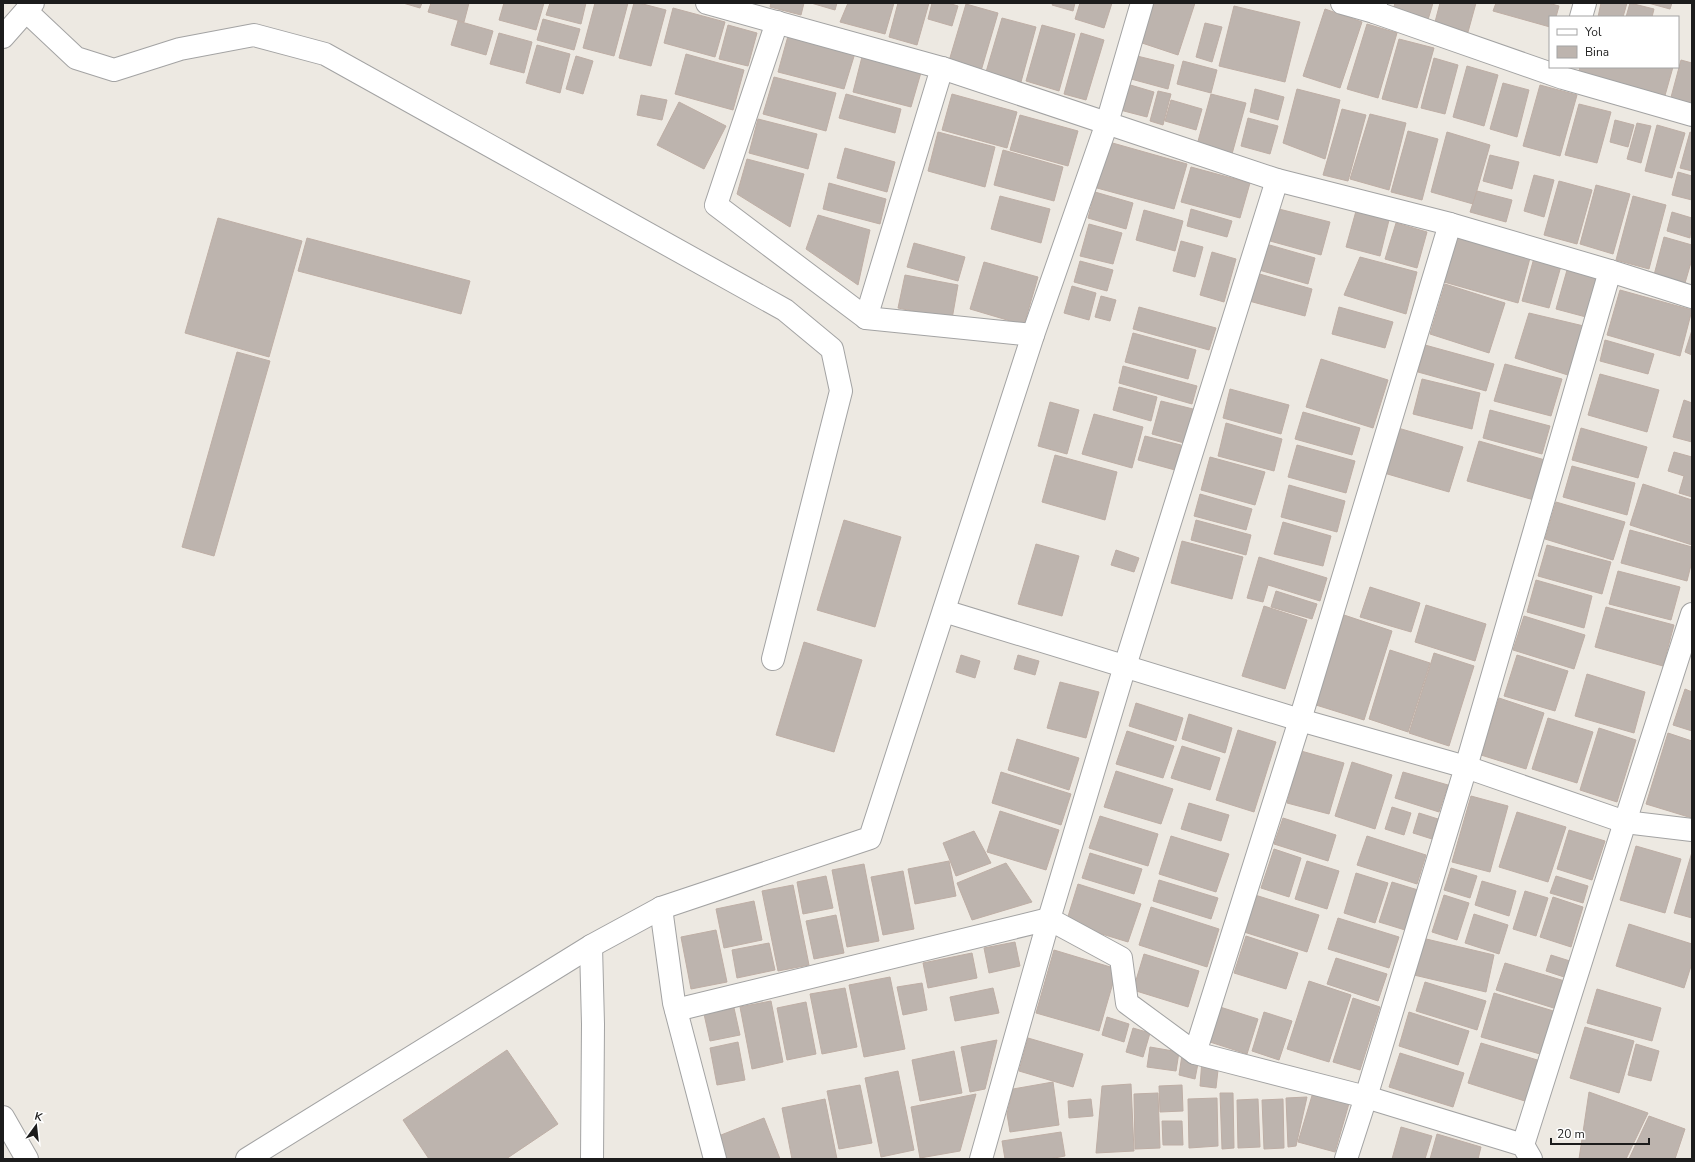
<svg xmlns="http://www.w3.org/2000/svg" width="1695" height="1162" viewBox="0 0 1695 1162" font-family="'Nunito Sans',sans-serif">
<rect width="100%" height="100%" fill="#ede9e2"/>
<!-- building -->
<g fill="#bdb4ae" stroke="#beaea5">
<polygon points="403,3 422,3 420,8"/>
<polygon points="431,3 469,3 464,22 428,12"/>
<polygon points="504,3 544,3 536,30 499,20"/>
<polygon points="550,3 586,3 581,24 546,15"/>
<polygon points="595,3 628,3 614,56 583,48"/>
<polygon points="634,3 639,3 666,10 651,66 619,58"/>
<polygon points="771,3 804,3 801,15 770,7"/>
<polygon points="811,3 837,3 835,10"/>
<polygon points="848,3 894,3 885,34 840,22"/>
<polygon points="898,3 929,3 917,45 889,37"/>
<polygon points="932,3 948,3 958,6 952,26 928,19"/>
<polygon points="1053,3 1075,3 1073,11 1052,5"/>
<polygon points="1080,3 1112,3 1104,28 1075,19"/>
<polygon points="1152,3 1195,3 1178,55 1139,42"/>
<polygon points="1395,3 1433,3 1427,23 1392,14"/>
<polygon points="1440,3 1476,3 1468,32 1435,22"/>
<polygon points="1496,3 1548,3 1559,6 1556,17 1550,17 1550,27 1493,11"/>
<polygon points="1601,3 1627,3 1623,17 1598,17"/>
<polygon points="1630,3 1654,9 1652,17 1626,17"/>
<polygon points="1648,3 1672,3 1670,9"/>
<polygon points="966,4 998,13 981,71 949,61"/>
<polygon points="1234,6 1300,22 1285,82 1219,66"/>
<polygon points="673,8 725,22 715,57 664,43"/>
<polygon points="1325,9 1362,22 1340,88 1303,76"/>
<polygon points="1002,18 1036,27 1021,82 986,72"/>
<polygon points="543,19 580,29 574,50 537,40"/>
<polygon points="458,21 493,31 486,55 451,45"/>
<polygon points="1205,23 1222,27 1212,62 1196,57"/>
<polygon points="1367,24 1397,33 1378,98 1347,89"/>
<polygon points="728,25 757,33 748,66 719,59"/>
<polygon points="1042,25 1075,34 1059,91 1026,81"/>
<polygon points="499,33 532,42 524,73 490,64"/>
<polygon points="1081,33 1104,40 1086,100 1064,94"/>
<polygon points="788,36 855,53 844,89 778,72"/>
<polygon points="1399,39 1434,48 1417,108 1382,99"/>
<polygon points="537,45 570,54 560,93 526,83"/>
<polygon points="863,53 922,69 911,107 853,92"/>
<polygon points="686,54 744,70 733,110 675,94"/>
<polygon points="576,56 593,61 583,94 566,89"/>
<polygon points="1137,56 1174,65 1168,89 1131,79"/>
<polygon points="1434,58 1458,65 1445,114 1421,108"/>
<polygon points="1681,60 1692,63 1692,106 1670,101"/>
<polygon points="1183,61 1217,70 1211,93 1177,84"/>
<polygon points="1467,66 1498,75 1484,126 1453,117"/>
<polygon points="1580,67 1673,67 1664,99 1578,75"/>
<polygon points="774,77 836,93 826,131 763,114"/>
<polygon points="1503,83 1529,90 1517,137 1490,129"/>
<polygon points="1127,84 1154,92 1147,117 1120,110"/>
<polygon points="1540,85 1577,95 1560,156 1523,146"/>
<polygon points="1255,89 1284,97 1278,120 1250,112"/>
<polygon points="1297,89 1340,100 1325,159 1283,143"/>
<polygon points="1158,91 1171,94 1163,125 1150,121"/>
<polygon points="846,94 901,109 895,133 839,118"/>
<polygon points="952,94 1017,112 1007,148 942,130"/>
<polygon points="1211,94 1246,103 1232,154 1197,145"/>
<polygon points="641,95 667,100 662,120 637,115"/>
<polygon points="1171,100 1202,109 1196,130 1165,121"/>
<polygon points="679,102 726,126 704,169 657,145"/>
<polygon points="1579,104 1611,112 1597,163 1565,155"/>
<polygon points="1342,109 1366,115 1348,181 1323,175"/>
<polygon points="1370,114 1406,123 1389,190 1350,179"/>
<polygon points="1020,115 1078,131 1068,166 1010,150"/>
<polygon points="1248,118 1278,126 1270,154 1241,146"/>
<polygon points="758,119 817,134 808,169 749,153"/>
<polygon points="1615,120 1634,125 1628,147 1610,142"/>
<polygon points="1637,123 1651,126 1641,163 1627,159"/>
<polygon points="1657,125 1685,133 1672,178 1645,171"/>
<polygon points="1408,131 1438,139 1422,200 1391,192"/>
<polygon points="938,132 995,147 985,187 928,171"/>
<polygon points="1447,132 1490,145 1473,204 1431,192"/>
<polygon points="1690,132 1692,133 1692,171 1680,168"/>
<polygon points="1109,142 1187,164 1174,209 1097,188"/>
<polygon points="845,148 895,162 887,192 837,178"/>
<polygon points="1003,150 1063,167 1054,201 994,185"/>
<polygon points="1490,155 1519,162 1512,189 1483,181"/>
<polygon points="747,159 804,174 790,227 737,194"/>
<polygon points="1191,167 1250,183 1240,218 1181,202"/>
<polygon points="1678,172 1692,176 1692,200 1672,195"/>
<polygon points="1534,175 1554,180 1544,217 1524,211"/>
<polygon points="1559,181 1592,190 1577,244 1544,235"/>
<polygon points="829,183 886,199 880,224 823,209"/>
<polygon points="1596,185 1630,194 1613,254 1580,244"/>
<polygon points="1477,191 1512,200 1506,222 1470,212"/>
<polygon points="1095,192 1133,203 1126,229 1088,218"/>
<polygon points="1000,196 1050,209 1041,243 991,229"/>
<polygon points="1633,196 1666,205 1649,269 1616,260"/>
<polygon points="1191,209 1232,221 1227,237 1187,226"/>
<polygon points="1279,209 1330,222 1321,255 1270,241"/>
<polygon points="1144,210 1183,221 1175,251 1136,240"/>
<polygon points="1356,211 1389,220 1380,256 1346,247"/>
<polygon points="1672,212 1692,218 1690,238 1667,231"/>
<polygon points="818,215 870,230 858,285 806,249"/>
<polygon points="218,218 302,241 269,357 185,333"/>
<polygon points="1396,223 1427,232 1417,268 1385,259"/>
<polygon points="1089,224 1122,233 1113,264 1080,256"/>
<polygon points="1664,237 1692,245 1692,259 1685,283 1654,275"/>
<polygon points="307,238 470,281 461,314 298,271"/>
<polygon points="1457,238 1530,258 1518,303 1444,282"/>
<polygon points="1181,241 1203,247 1195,277 1173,271"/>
<polygon points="914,243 965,257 958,281 907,267"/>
<polygon points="1266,244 1315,258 1308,284 1259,270"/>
<polygon points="1212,252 1236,259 1224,302 1200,295"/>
<polygon points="1360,257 1417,272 1406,314 1344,295"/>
<polygon points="1534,258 1561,266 1549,308 1522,301"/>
<polygon points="1080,261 1113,270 1107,291 1074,282"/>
<polygon points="984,262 1038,277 1024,325 970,309"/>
<polygon points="1567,270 1597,278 1586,317 1556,309"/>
<polygon points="1256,273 1312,289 1305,316 1249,301"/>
<polygon points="905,275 958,285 952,319 898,308"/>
<polygon points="1445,284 1505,303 1489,353 1430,334"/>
<polygon points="1072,286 1096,293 1089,320 1064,313"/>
<polygon points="1620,290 1692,310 1680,356 1607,335"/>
<polygon points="1101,296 1116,300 1110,321 1095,317"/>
<polygon points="1139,307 1216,328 1209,350 1133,329"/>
<polygon points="1339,307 1393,322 1385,348 1332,334"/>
<polygon points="1529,313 1588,327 1574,377 1515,358"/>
<polygon points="1692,330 1692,355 1685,352"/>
<polygon points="1133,333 1196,350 1188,379 1125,362"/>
<polygon points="1605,340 1654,354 1648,374 1600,361"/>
<polygon points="1425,345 1494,364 1486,391 1418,372"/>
<polygon points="237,352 270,361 214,556 182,547"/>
<polygon points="1321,359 1388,380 1373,428 1306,407"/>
<polygon points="1505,364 1562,379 1551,416 1494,401"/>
<polygon points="1123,366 1197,386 1192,404 1119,383"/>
<polygon points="1600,374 1659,390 1647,432 1588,415"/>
<polygon points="1422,379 1480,393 1472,429 1413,414"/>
<polygon points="1119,387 1157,397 1151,421 1113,410"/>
<polygon points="1230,389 1289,405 1281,434 1223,418"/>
<polygon points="1684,400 1692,403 1692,442 1673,437"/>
<polygon points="1161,401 1193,409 1184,443 1152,434"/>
<polygon points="1050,402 1079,410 1067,454 1038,446"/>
<polygon points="1490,410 1550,426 1542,454 1483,438"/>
<polygon points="1303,412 1360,428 1352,455 1295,439"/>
<polygon points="1094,414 1143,427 1132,468 1082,454"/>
<polygon points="1226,423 1282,439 1274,471 1218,456"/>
<polygon points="1398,428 1463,447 1449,492 1384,473"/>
<polygon points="1581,428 1647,447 1638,478 1572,460"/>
<polygon points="1145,436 1181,445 1175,470 1138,460"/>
<polygon points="1479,441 1545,460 1534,500 1467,481"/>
<polygon points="1297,445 1355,461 1346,493 1288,477"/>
<polygon points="1674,452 1692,457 1692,497 1679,493 1684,476 1668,471"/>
<polygon points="1055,455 1117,472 1105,520 1042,502"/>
<polygon points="1210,457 1265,472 1255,505 1201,490"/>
<polygon points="1572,466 1635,483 1627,515 1563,497"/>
<polygon points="1643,484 1692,500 1692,545 1630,525"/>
<polygon points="1289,485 1345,501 1337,532 1281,517"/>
<polygon points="1200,494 1252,509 1246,530 1194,516"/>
<polygon points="1556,502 1625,522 1613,560 1545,539"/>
<polygon points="844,520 901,537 875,627 817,610"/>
<polygon points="1196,520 1251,535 1246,555 1191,540"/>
<polygon points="1283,522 1331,536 1323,566 1274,554"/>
<polygon points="1630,530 1692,547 1692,561 1687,581 1621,563"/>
<polygon points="1182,541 1243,557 1232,599 1171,583"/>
<polygon points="1036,544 1079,556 1062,616 1018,604"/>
<polygon points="1547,545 1611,562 1602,594 1538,576"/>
<polygon points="1116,550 1139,558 1134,572 1111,565"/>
<polygon points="1259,557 1327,578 1320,601 1268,585 1263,602 1247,598"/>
<polygon points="1618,571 1680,587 1671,620 1609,604"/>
<polygon points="1536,580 1592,596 1584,628 1527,612"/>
<polygon points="1370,587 1420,603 1411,632 1360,617"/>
<polygon points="1276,591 1317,604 1312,619 1271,607"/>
<polygon points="1426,605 1486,624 1475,661 1415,642"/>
<polygon points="1264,606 1307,620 1285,689 1242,676"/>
<polygon points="1606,607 1674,625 1663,666 1595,647"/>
<polygon points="1344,615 1392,631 1364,720 1316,705"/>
<polygon points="1524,616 1585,635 1574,669 1513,650"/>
<polygon points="804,642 862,660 834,752 776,735"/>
<polygon points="1390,650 1430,663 1408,732 1369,719"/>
<polygon points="1434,653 1474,666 1449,746 1409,733"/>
<polygon points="961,655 980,661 975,678 956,672"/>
<polygon points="1018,655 1039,661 1035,675 1014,669"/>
<polygon points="1517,655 1568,671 1555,711 1504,696"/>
<polygon points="1587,674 1645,692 1634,733 1575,716"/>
<polygon points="1060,682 1099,692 1086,738 1047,728"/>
<polygon points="1685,689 1692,692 1692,731 1673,725"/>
<polygon points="1499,698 1544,713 1526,769 1481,755"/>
<polygon points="1136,703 1183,718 1176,741 1129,726"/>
<polygon points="1189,714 1232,728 1225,753 1182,739"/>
<polygon points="1548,718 1593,732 1577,783 1532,769"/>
<polygon points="1599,728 1636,740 1617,802 1580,790"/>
<polygon points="1238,730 1276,742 1254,812 1216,800"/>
<polygon points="1127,731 1174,746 1163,778 1116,764"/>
<polygon points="1668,733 1692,741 1692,818 1646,804"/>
<polygon points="1017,739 1079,758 1069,790 1008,770"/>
<polygon points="1182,746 1220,758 1210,790 1171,778"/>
<polygon points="1301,751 1344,763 1329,814 1287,803"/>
<polygon points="1352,762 1392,775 1375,829 1335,816"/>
<polygon points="1116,771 1173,789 1161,824 1104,807"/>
<polygon points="1001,772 1071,794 1061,825 992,803"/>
<polygon points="1403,772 1448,785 1439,812 1395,798"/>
<polygon points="1471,796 1508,806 1490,872 1452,862"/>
<polygon points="1189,803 1229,815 1221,841 1181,829"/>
<polygon points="1392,807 1411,813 1404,835 1385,829"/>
<polygon points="1000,811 1059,830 1046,870 987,852"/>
<polygon points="1517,812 1566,827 1548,882 1499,867"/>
<polygon points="1419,813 1438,819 1432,839 1413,833"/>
<polygon points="1100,816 1158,834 1148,866 1089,848"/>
<polygon points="1283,818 1336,835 1328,861 1274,844"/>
<polygon points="1569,830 1605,841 1592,880 1557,869"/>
<polygon points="974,831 991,863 956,876 943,843"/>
<polygon points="1171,836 1229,854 1216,892 1159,874"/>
<polygon points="1367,836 1426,855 1417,884 1357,865"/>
<polygon points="1636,846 1681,859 1665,913 1620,900"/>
<polygon points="1274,849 1301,858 1289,897 1261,888"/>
<polygon points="1692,852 1692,918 1674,913"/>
<polygon points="1090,853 1142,869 1134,894 1082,878"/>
<polygon points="949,861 956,896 915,904 908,869"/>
<polygon points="1307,861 1339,871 1327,909 1295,899"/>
<polygon points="1006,863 1032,902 972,920 957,883"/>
<polygon points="864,864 879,941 847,947 832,870"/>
<polygon points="1451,868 1477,876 1470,898 1444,890"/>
<polygon points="903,871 914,929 883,935 871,877"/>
<polygon points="1356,873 1388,883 1375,923 1344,913"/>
<polygon points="826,876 833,908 803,914 797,882"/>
<polygon points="1556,876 1588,886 1583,903 1550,893"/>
<polygon points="1159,880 1218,898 1211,919 1153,901"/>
<polygon points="1482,881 1516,891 1509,916 1475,905"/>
<polygon points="1392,882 1418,890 1405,930 1379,922"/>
<polygon points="1078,884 1141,904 1128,942 1066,923"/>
<polygon points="793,885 809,965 778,971 762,891"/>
<polygon points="1525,891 1548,898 1536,936 1513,929"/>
<polygon points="1255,895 1319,915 1307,952 1244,932"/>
<polygon points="1444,895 1469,903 1457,940 1432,932"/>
<polygon points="1553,897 1583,907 1571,947 1540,937"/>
<polygon points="754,901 762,940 724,948 716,909"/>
<polygon points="1151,907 1219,929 1207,967 1139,945"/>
<polygon points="1474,914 1508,925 1499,954 1465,943"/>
<polygon points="836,915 844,953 814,959 806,921"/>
<polygon points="1338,918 1399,937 1389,968 1328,949"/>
<polygon points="1629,924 1692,944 1692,963 1684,988 1616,966"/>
<polygon points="716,930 727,982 691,989 681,937"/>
<polygon points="1246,936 1298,953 1286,989 1234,973"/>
<polygon points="1422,938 1494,955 1486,992 1414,975"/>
<polygon points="1015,942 1020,966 989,973 984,948"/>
<polygon points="769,943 775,970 737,978 732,950"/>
<polygon points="1054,950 1117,969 1099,1031 1036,1013"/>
<polygon points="972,953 977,978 928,988 923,963"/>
<polygon points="1144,954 1199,971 1188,1007 1133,990"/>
<polygon points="1551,955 1573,962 1567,978 1546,971"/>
<polygon points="1336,958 1387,974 1378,1001 1327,984"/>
<polygon points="1505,963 1568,982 1560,1010 1496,990"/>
<polygon points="890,977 905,1049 864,1057 849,985"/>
<polygon points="1309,981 1351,995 1329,1062 1287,1049"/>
<polygon points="1425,982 1486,1001 1477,1030 1416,1011"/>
<polygon points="922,983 927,1010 903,1015 897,987"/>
<polygon points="845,988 857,1047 822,1054 810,994"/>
<polygon points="993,988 999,1013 955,1021 950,997"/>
<polygon points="1597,989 1661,1008 1652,1041 1587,1023"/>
<polygon points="1494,993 1560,1013 1547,1056 1481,1037"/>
<polygon points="1353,998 1380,1007 1360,1070 1333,1062"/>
<polygon points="771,1001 783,1062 752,1069 740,1007"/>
<polygon points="806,1002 816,1054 787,1060 777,1008"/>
<polygon points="1220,1007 1258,1019 1247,1054 1210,1042"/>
<polygon points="734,1008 740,1035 710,1041 704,1014"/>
<polygon points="1264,1012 1292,1021 1279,1060 1252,1051"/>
<polygon points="1409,1012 1469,1031 1458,1065 1399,1046"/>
<polygon points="1107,1017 1129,1024 1124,1042 1102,1035"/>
<polygon points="1585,1027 1634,1041 1619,1093 1570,1078"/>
<polygon points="1133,1028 1150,1033 1143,1057 1126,1052"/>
<polygon points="1028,1038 1083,1054 1073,1087 1019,1071"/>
<polygon points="997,1040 985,1089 970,1092 961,1047"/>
<polygon points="738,1042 745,1080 717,1085 710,1048"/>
<polygon points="1481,1043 1544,1062 1531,1103 1468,1083"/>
<polygon points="1636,1044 1659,1051 1651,1081 1628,1075"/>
<polygon points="1150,1047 1179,1052 1176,1071 1147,1067"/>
<polygon points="507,1050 558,1124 506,1159 429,1159 403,1120"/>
<polygon points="954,1051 962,1093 920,1101 912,1060"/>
<polygon points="1400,1053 1464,1073 1453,1107 1389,1087"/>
<polygon points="1182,1055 1199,1058 1195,1079 1179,1075"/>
<polygon points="1202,1060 1219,1061 1216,1088 1200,1086"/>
<polygon points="898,1071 914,1150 881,1157 865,1078"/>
<polygon points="1053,1082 1059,1125 1010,1132 1007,1114 1013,1089"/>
<polygon points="1131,1084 1134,1151 1096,1153 1102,1086"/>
<polygon points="860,1085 872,1143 839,1149 827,1091"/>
<polygon points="1182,1085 1183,1111 1160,1112 1159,1086"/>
<polygon points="1314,1089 1350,1100 1335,1152 1298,1142"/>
<polygon points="1589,1092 1648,1113 1626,1159 1579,1159"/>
<polygon points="1158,1093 1160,1148 1135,1149 1134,1094"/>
<polygon points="1220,1093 1233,1093 1234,1148 1222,1149"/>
<polygon points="976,1094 960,1151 920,1158 911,1107"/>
<polygon points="1307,1097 1296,1146 1288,1147 1286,1098"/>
<polygon points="1217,1098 1218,1146 1189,1148 1188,1099"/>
<polygon points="825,1099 837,1159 792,1159 782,1108"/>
<polygon points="1091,1099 1093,1116 1069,1118 1068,1101"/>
<polygon points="1258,1099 1260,1147 1238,1148 1237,1100"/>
<polygon points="1283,1099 1284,1148 1264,1149 1262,1100"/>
<polygon points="1649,1116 1685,1129 1675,1159 1629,1159"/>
<polygon points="764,1118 780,1159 725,1159 716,1137"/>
<polygon points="1162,1121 1182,1121 1183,1145 1163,1145"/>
<polygon points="1401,1127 1432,1136 1425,1159 1392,1159"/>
<polygon points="1061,1132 1065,1156 1049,1159 1005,1159 1002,1141"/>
<polygon points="1437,1134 1481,1147 1478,1159 1430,1159"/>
</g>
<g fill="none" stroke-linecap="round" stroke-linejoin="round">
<defs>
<g id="minor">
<polyline points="707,3 942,68 1277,180 1450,224 1610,271 1692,297"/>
<polyline points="1342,3 1374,12"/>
<polyline points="1376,3 1374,12 1563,78 1692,115"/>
<polyline points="26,11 76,58 114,70 180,49 254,35 325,54 785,310 832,349 841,391 773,659"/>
<polyline points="1581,17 1585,3"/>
<polyline points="777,22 716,205 866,318 1033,335"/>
<polyline points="3,37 33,3"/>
<polyline points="866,318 942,68"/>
<polyline points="944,611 1300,720 1466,767 1625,822 1692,830"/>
<polyline points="661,908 674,1003 715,1159"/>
<polyline points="591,946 593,1024 592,1159"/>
<polyline points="676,1010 1049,919 1121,958 1127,1003 1195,1053 1366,1097 1523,1145 1531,1159"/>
<polyline points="1195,1053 1300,720 1450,224"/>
<polyline points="3,1117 27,1159"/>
<polyline points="1523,1145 1625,822 1692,614"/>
<polyline points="247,1159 591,946 661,908 870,838 1033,335 1107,123 1142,3"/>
<polyline points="981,1159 1049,919 1125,666 1277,180"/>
<polyline points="1346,1159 1366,1097 1466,767 1610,271"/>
</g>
</defs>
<!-- minor casing -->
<use href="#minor" stroke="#a3a3a3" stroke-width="24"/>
<!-- minor -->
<use href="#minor" stroke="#fff" stroke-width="22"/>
</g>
<!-- border -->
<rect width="1695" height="1162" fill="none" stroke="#1c1c1c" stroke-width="8"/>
<!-- legend -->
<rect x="1549" y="16" width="130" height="52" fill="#ffffff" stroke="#a4a4a4"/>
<rect x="1557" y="29" width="20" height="6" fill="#ffffff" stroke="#a4a4a4"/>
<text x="1585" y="36" font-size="12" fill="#1c1c1c">Yol</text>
<rect x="1557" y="46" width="20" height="12" fill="#bdb4ae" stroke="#a4a4a4"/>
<text x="1585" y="56" font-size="12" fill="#1c1c1c">Bina</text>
<!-- north arrow -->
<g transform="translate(36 1126) rotate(15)" stroke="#ffffff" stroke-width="3" paint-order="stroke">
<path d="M0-3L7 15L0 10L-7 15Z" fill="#1c1c1c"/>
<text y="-6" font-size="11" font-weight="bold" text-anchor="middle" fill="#1c1c1c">K</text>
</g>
<!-- scale -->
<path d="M1551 1138v6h98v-6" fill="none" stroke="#1c1c1c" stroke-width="2"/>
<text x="1557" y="1138" font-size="12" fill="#1c1c1c" stroke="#ffffff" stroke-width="3" paint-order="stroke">20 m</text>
</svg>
